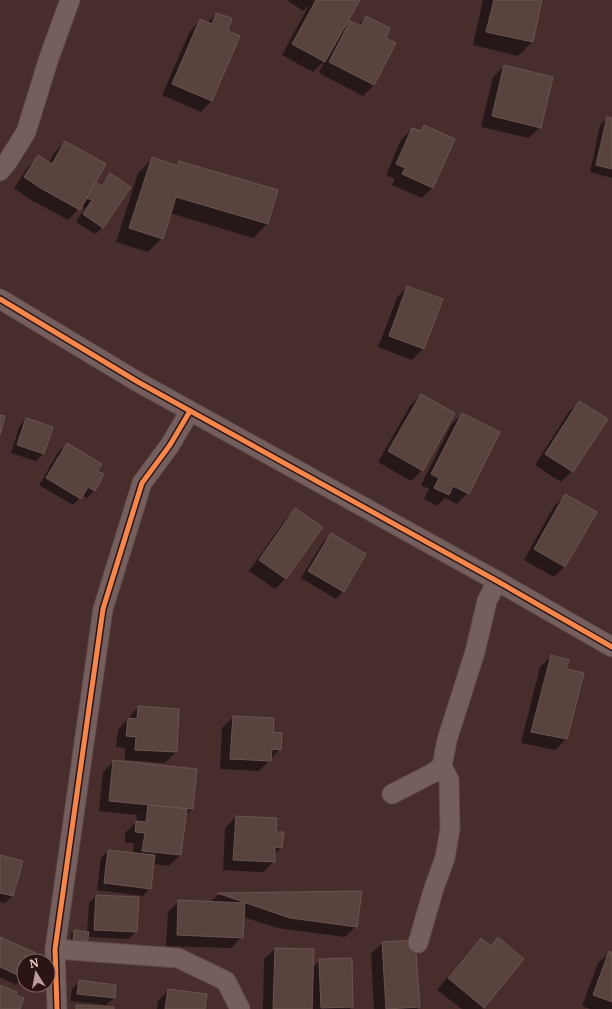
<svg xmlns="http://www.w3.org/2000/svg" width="612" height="1009" viewBox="0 0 612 1009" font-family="Merriweather,serif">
<rect width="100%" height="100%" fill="#482d2d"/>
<!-- shadow -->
<g fill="#0007">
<polygon points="287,0 358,0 342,30 351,22 358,26 366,17 374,85 363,96 319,73 325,60 313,72 282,55 309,5 303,11"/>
<polygon points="483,0 541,0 532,42 518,56 473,45"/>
<polygon points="216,14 211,101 201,112 162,95 190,31 201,20 207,23"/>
<polygon points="504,66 540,127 529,138 481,127 493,77"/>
<polygon points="608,118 612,119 612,178 590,172 600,125"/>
<polygon points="424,127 432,188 422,198 392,185 395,179 386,175 401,140 412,129 419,132"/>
<polygon points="65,142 94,182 100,186 110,174 103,227 95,234 76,222 85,208 81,206 68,220 31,200 14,188 28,167 39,156 49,163 54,153"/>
<polygon points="152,159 176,166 180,163 277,191 267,224 253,238 170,213 162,238 148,252 116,242 138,173"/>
<polygon points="407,287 441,299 423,349 412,360 378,347 397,298"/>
<polygon points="421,395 422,470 411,481 378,462 410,406"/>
<polygon points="579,402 572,471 561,482 535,465 568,413"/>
<polygon points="462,414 468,493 457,504 445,498 437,506 424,499 429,489 421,485 451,425"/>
<polygon points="26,419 52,428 43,454 36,461 11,453 19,427"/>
<polygon points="67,444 96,471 95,490 87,498 82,495 73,505 39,485 59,451"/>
<polygon points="565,496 565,566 554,577 524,560 554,506"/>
<polygon points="296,509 286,578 275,589 249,571 285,520"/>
<polygon points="331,535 343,591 336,599 301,578 323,542"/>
<polygon points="551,657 565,669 582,674 566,739 555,750 521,743 540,667"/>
<polygon points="138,707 176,752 165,763 125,760 125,748 116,747 118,730"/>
<polygon points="233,717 272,733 280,749 259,771 220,769 222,728"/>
<polygon points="114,761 196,770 192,809 185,816 180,855 169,866 153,864 150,888 143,896 97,890 101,858 108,851 133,853 134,843 125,843 125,833 136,822 137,815 99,811 103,772"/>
<polygon points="236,817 275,833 281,847 274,855 274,861 263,872 223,870 225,828"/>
<polygon points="0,856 13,896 5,903 0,902"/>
<polygon points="361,892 356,926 345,937 278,928 243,917 242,937 231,948 166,946 168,912 179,901 210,902 218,895"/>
<polygon points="96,896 136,932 128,939 87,937 70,946 71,934 75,931 87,932 89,903"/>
<polygon points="0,938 31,961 24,961 24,975 16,985 0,977"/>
<polygon points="481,939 484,1007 482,1009 462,1009 437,990 470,950"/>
<polygon points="414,941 419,1007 417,1009 374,1009 371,954 382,943"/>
<polygon points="275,949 313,967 320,960 352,1007 350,1009 313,1009 313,998 312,998 311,1009 263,1009 264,959"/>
<polygon points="609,953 612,954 612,1009 590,1009 582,1006 598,963"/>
<polygon points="79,982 115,985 114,998 106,1005 70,1001 72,989"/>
<polygon points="169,990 204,1009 157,1009 158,1001"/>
</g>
<!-- building -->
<g fill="#59433f" stroke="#6b5450">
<polygon points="316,0 360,0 325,62 292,44"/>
<polygon points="494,0 542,0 533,42 486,32"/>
<polygon points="216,13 232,18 228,31 240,36 212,101 172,84 200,19 212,24"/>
<polygon points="366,16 390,28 386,38 396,43 374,85 329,62 350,21 361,26"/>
<polygon points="504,65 553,77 541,128 492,116"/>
<polygon points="607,117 612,118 612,169 596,165"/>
<polygon points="424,125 455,139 433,188 402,174 405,168 396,164 412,128 421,131"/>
<polygon points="65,141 106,164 80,210 42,189 24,177 38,155 52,164"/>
<polygon points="152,157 178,166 179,161 278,190 268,224 176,197 163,239 129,228"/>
<polygon points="110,173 131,187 103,228 83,214 92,200 87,198 95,182 102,186"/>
<polygon points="407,286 443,299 424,349 389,336"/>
<polygon points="421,394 455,413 423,471 388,451"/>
<polygon points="579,401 608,419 573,472 545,454"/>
<polygon points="462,413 500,432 469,494 453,486 449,495 434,488 439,478 431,474"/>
<polygon points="0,415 5,416 0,435"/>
<polygon points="26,418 53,427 44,454 17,445"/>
<polygon points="67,443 102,464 97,471 104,474 95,491 88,487 81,499 46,478"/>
<polygon points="565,494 597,512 565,567 534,549"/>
<polygon points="295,508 323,527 286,579 259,560"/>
<polygon points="331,533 366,554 344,592 308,571"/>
<polygon points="551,655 569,660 566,669 584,673 567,739 531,732"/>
<polygon points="138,706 179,709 177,752 135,750 136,737 126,736 128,718 137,719"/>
<polygon points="233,716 274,718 273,732 282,733 281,750 272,749 271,761 230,759"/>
<polygon points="113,760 197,769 193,809 109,801"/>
<polygon points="148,805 187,809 181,855 142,851 145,833 135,832 136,821 146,822"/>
<polygon points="236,816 277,818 276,832 284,832 282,848 275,847 275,862 233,860"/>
<polygon points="108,850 155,855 151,889 104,883"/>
<polygon points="0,855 23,861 13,896 0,893"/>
<polygon points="362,891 357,927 290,918 217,893"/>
<polygon points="96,895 139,897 137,932 94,930"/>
<polygon points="178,900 245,903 243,938 177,935"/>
<polygon points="74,930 89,932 87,944 73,942"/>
<polygon points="0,937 36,953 32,961 24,961 24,978 0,967"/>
<polygon points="498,937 524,959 484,1008 448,978 481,938 491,946"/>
<polygon points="415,940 420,1007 386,1009 382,942"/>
<polygon points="275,948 314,949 312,1009 273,1009"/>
<polygon points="609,951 612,953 612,1002 593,995"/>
<polygon points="352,958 353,1007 321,1008 319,959"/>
<polygon points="79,980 116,985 115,998 77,994"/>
<polygon points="0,985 17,992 16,995 24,998 20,1009 0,1009"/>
<polygon points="168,989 207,994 205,1009 165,1009"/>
<polygon points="76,1005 114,1007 114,1009 76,1009"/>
</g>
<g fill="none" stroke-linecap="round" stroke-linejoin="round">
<defs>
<g id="minor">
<polyline points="0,171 8,161 26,132 49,58 70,0"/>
<polyline points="0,299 138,382 497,581 612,647"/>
<polyline points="392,794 433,773 442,766 447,740 475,652 487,601 497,581"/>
<polyline points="418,943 434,888 445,858 450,829 449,780 442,766"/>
<polyline points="55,949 178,958 226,981 240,1009"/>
<polyline points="57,1009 55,949 103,609 142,483 170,445 190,411"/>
</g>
</defs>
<!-- minor casing -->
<use href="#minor" stroke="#614949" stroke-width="21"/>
<!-- minor -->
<use href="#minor" stroke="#745f5e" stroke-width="19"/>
<defs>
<g id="cycleway">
<polyline points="0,299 138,382 497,581 612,647"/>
<polyline points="57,1009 55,949 103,609 142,483 170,445 190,411"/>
</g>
</defs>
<!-- cycleway casing -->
<use href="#cycleway" stroke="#2b1413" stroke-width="8"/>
<!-- cycleway -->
<use href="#cycleway" stroke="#f5874c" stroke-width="5"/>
</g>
<!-- north arrow -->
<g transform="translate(36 973) rotate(349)"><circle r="19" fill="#2b1413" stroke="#7d6261"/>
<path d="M0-3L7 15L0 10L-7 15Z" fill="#bb9c9a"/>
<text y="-6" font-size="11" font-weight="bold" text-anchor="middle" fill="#f9d8d5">N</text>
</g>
</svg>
